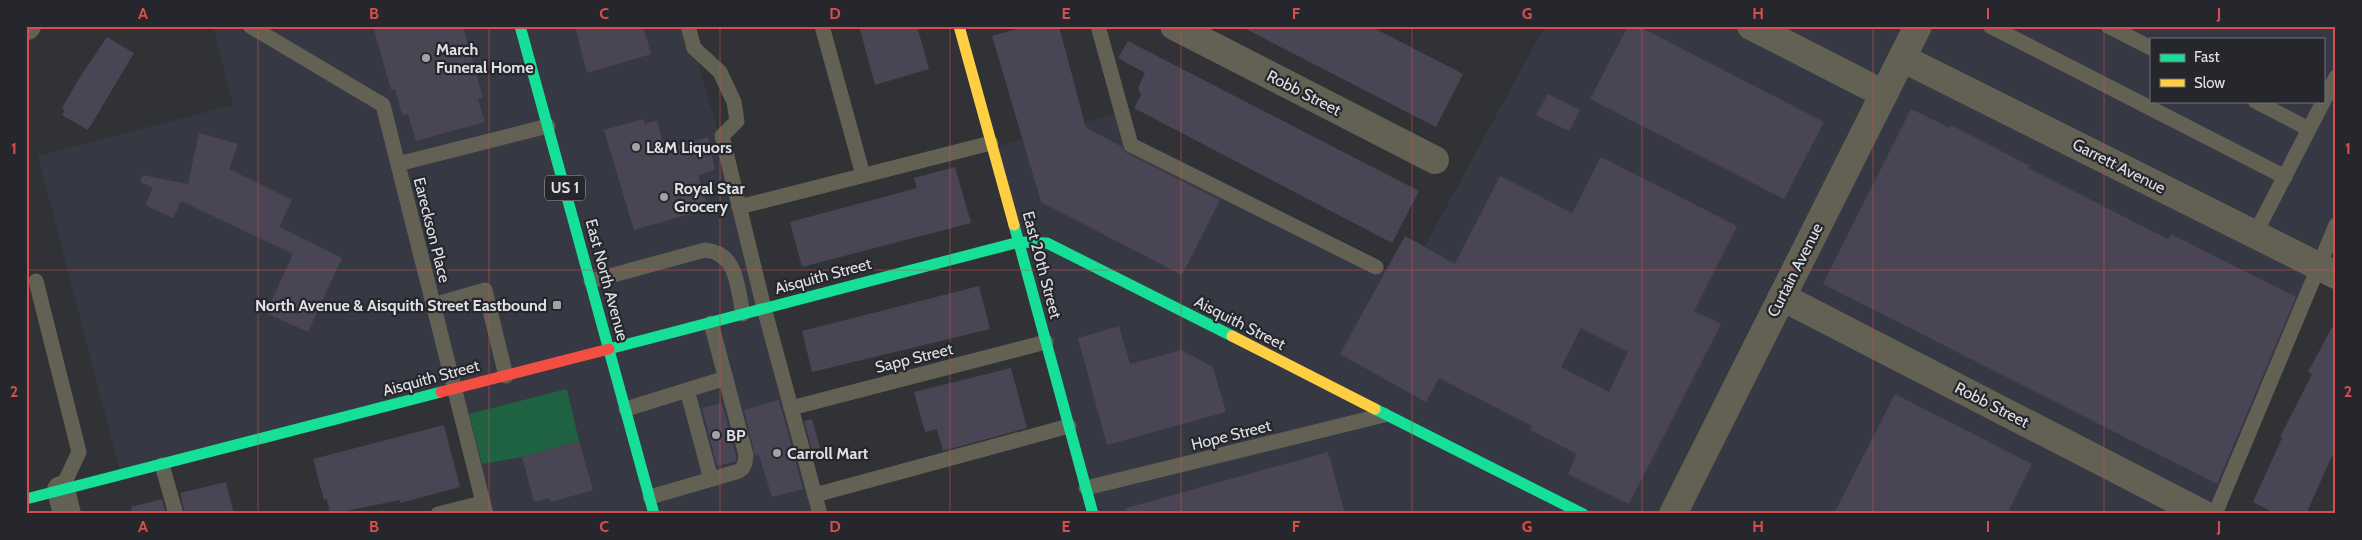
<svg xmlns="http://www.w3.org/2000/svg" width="2362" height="540" viewBox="0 0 2362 540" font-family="Cabin,sans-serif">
<rect width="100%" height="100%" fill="#313235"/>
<!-- built -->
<g fill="#363943" fill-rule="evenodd">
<polygon points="213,26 687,26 724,152 818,514 487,514 455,390 121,476 38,156 233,105"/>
<path d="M1545 26H2336V221L2210 514H1088L988 149 1123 112 1137 145 1386 271 1407 237 1425 246ZM2151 39H2323V101H2151Z"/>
</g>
<!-- green -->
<polygon fill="#1f6241" points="567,389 579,441 522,457 482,464 469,414"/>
<!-- building -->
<g fill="#494555" fill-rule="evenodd">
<polygon points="373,26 463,26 483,98 478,99 485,122 416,141 408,114 402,115 395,89 391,90"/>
<polygon points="575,26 643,26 651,54 587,73"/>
<polygon points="859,26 917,26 929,69 875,85"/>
<polygon points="1027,26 1059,26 1086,128 1121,146 1127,153 1220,200 1182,275 1041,202 992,36"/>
<polygon points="1240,26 1370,26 1463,74 1436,127"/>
<polygon points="1628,26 1638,26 1824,122 1784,199 1590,99"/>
<polygon points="107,37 134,53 88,130 62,115 65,110 62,108 80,77"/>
<polygon points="1128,41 1419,191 1392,243 1134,108 1141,95 1138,88 1145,73 1118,58"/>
<polygon points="1548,94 1580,110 1569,131 1536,115"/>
<polygon points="1911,109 1950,128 1951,125 2030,166 2028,168 2168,239 2171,234 2296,297 2217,484 1823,284"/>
<polygon points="643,119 645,124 657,120 665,149 708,137 715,170 698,175 708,209 634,230 604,130"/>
<polygon points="199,133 238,144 229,169 292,200 279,227 342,258 308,332 266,313 293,254 181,201 173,218 145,205 153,188 140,182 142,175 188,184"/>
<path d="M1601 157 1737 226 1694 311 1721 324 1629 504 1568 474 1577 454 1530 430 1532 426 1439 378 1426 402 1340 354 1405 236 1455 264 1500 176 1572 213ZM1581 328 1628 352 1609 392 1561 367Z"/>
<polygon points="955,167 971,223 802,267 790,222 917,188 914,178"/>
<polygon points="979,286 990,329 812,372 802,331"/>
<polygon points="2336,320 2336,447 2306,514 2276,514 2253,502 2282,438 2280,437 2312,374 2308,372"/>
<polygon points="1119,326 1130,364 1181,350 1213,367 1226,412 1107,445 1078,338"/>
<polygon points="1011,368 1027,428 943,451 937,429 925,432 914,392"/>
<polygon points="1895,394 2032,464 2007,514 1834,514"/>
<polygon points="779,400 803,489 772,497 759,455 755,456 744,410"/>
<polygon points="722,403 736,456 736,461 717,466 702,408"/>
<polygon points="812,419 820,448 814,449 813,454 804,421"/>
<polygon points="444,425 460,487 400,503 400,500 330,514 327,499 324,500 313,459"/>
<polygon points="579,441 593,490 551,502 550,498 534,502 522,457"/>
<polygon points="1328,452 1345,514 1127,514 1126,508"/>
<polygon points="226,482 234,514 185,514 180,493"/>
<polygon points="162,499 166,514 132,514 131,507"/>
</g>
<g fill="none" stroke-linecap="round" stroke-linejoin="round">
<!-- lane -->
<g stroke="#636054" stroke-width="15">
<polyline points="250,26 383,105 486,514"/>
<polyline points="688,26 694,48 720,72 734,102 737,121 722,136 764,308 820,514"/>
<polyline points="822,26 863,175"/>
<polyline points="1098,26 1131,145 1376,267"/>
<polyline points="1990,26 2285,177"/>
<polyline points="2108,26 2151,48"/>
<polyline points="2255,101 2309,129"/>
<polyline points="398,164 548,126"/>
<polyline points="739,207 991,143"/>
<polyline points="2255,234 2336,77"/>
<polyline points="36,281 79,452 61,490"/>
<path d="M591 281 705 250C738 253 737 287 743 314"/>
<polyline points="433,305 485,290 506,376"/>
<polyline points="687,390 711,479"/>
<polyline points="791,408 1046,342"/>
<polyline points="626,409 726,378"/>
<polyline points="162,465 176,514"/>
<polyline points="1086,488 1384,415"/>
<polyline points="815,495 1069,426"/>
<path d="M650 497 736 472C745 469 745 463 746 455L711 323"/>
<polyline points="438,514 482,503"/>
<polyline points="2215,514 2336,225"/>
</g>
<!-- street -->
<g stroke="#636054" stroke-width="28">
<polyline points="26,26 27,26"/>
<polyline points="1174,26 1435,160"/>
<polyline points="1751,26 1884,94"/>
<polyline points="1902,58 2336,275"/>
<polyline points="1782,297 2203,514"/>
<polyline points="61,490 67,514"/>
<polyline points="1673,514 1918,26"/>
</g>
<!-- fast -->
<g stroke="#16e098" stroke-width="11">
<polyline points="520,26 654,514"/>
<polyline points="1014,225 1093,514"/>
<polyline points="609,349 1019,242 1047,243 1232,336"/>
<polyline points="1375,409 1583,514"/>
<polyline points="26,499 441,392"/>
</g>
<!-- slow -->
<g stroke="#ffcf43" stroke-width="11">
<polyline points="959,26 1014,225"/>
<polyline points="1232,336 1375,409"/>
</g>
<!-- jam -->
<polyline stroke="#f24e42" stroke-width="11" points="441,392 609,349"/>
</g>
<!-- grid -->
<path fill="none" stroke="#d84d4e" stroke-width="1" stroke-opacity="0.55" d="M258 26V514M489 26V514M720 26V514M950 26V514M1181 26V514M1412 26V514M1642 26V514M1873 26V514M2104 26V514M26 270H2336"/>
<!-- markers -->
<g fill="#a2a3a7" stroke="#26272c" stroke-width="2">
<circle cx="426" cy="58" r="5"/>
<circle cx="636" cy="147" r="5"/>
<circle cx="664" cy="197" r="5"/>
<rect x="552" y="300" width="10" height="10" rx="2.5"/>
<circle cx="716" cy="435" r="5"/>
<circle cx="777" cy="453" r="5"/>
</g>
<g text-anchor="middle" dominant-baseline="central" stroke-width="4.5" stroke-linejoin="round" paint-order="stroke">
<!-- shield labels -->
<rect fill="#26272c" stroke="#a8a8ad" stroke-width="1" x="545" y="175.5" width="40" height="25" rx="4"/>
<g font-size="15" font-weight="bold" fill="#dfe0e4">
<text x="565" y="188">US 1</text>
</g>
<!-- poi labels -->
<g font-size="16" font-weight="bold" fill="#dfe0e4" stroke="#26272c" text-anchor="start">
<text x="436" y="49">March<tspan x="436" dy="18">Funeral Home</tspan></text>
<text x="646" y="147">L&amp;M Liquors</text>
<text x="674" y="188">Royal Star<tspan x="674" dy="18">Grocery</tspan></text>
<text x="547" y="305" text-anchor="end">North Avenue &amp; Aisquith Street Eastbound</text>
<text x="726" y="435">BP</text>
<text x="787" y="453">Carroll Mart</text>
</g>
<!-- street labels -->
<g font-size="16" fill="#dfe0e4" stroke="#26272c">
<text transform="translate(1304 93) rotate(27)">Robb Street</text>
<text transform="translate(2119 166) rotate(27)">Garrett Avenue</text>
<text transform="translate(432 230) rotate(76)">Eareckson Place</text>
<text transform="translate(1042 265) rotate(75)">East 20th Street</text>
<text transform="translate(1795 270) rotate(-63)">Curtain Avenue</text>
<text transform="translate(823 276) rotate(-15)">Aisquith Street</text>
<text transform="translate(607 280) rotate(75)">East North Avenue</text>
<text transform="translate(1240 323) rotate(27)">Aisquith Street</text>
<text transform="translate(914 358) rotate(-14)">Sapp Street</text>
<text transform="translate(431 378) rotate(-15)">Aisquith Street</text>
<text transform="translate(1992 405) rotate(27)">Robb Street</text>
<text transform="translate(1231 435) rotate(-14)">Hope Street</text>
</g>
</g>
<!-- border -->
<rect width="2362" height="540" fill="none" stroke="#26272c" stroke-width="55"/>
<!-- legend -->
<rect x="2150" y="38" width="175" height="65" fill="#26272c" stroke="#707176"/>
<rect x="2160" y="54" width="25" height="8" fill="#16e098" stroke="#707176"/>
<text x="2194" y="62" font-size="15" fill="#dfe0e4">Fast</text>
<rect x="2160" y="79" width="25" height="8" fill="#ffcf43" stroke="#707176"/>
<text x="2194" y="88" font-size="15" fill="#dfe0e4">Slow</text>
<rect x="28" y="28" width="2306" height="484" fill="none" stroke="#d84d4e" stroke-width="2"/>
<g font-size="16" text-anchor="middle" font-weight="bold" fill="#d84d4e">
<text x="143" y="19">A</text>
<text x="374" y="19">B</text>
<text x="604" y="19">C</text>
<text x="835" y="19">D</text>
<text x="1066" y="19">E</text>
<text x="1296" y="19">F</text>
<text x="1527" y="19">G</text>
<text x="1758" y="19">H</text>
<text x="1988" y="19">I</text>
<text x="2219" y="19">J</text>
<text x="14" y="154">1</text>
<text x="2348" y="154">1</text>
<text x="14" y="397">2</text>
<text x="2348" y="397">2</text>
<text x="143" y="532">A</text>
<text x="374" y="532">B</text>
<text x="604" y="532">C</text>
<text x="835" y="532">D</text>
<text x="1066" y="532">E</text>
<text x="1296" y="532">F</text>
<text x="1527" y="532">G</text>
<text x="1758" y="532">H</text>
<text x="1988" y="532">I</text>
<text x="2219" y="532">J</text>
</g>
</svg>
